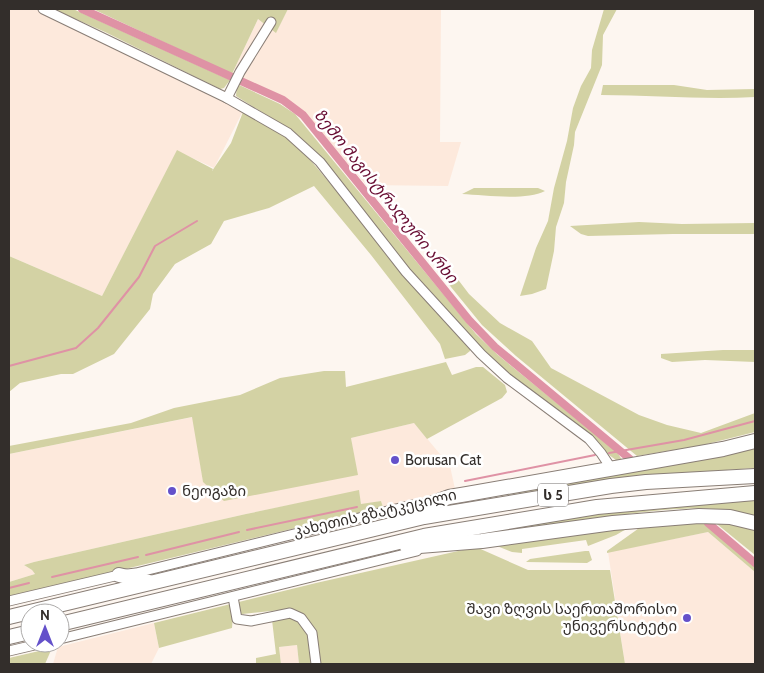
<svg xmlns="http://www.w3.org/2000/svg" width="764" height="673" viewBox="0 0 764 673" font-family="Cabin,'Noto Sans Georgian',sans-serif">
<rect width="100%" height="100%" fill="#fdf6f0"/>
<!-- built -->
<g fill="#fde9dc">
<polygon points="9,9 43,9 245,107 214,168 177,151 102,296 9,256"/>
<polygon points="288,9 441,9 440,142 461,142 448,186 366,185 308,116 297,106 287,99 232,74 258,19 276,32"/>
<polygon points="193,417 203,481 357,475 351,438 414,423 450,466 455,489 383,507 381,501 361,505 359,491 246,514 34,562 24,565 32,570 35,574 9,582 9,454"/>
<polygon points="708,532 755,572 755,664 625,664 608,552"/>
<polygon points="154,623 159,648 151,664 53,664 58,647"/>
<polygon points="297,645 299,664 281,664 279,647"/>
</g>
<!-- green -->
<g fill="#d3d2a4">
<polygon points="53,9 73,9 230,80 224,88 220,89 105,32"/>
<polygon points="93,9 288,9 276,33 258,19 232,74"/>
<polygon points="604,9 617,9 603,35 602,65 575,132 574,145 566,182 564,203 556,227 554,251 546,289 532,294 520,296 536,248 548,221 554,188 567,141 573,108 581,86 591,68 592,50"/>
<polygon points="237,84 280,104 295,114 476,334 498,355 617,452 622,460 616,460 609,455 492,360 406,266 302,141 278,122 236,96"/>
<path d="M603 85H674L707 90 755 89V97C704 100 653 95 601 95Z"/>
<polygon points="243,112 279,131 306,155 470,348 470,351 465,355 445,359 440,344 371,255 314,186 269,208 224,221 211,244 175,264 153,294 150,309 114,354 73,374 61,374 20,383 9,392 9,256 102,296 177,150 213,169 212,171 231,143"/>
<path d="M474 188H538L545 191C526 201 484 195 462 194Z"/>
<polygon points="639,222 682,224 755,223 755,234 673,234 588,236 581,234 570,226"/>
<polygon points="450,269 469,294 500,323 532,341 551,368 639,415 667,425 701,433 755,413 755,432 703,445 637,456 516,356 482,325 442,276"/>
<polygon points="723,350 755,350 755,362 705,360 672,362 661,358 661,354"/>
<polygon points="446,362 452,375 476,367 483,367 505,385 507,392 502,398 427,439 414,423 351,438 358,475 224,501 203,482 192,417 9,454 9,446 131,423 174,408 240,395 280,378 324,371 345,371 346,387"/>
<polygon points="755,446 755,468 640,476 472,500"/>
<polygon points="359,490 361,504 381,501 383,507 9,597 9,582 35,574 32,570 24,565 34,562 246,514"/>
<path d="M755 497V518C717 501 648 511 607 517 568 522 530 527 492 532V528L655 505Z"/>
<polygon points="712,520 755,527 755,555"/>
<polygon points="702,521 755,566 755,572 708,532 607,553 607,551 642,526"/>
<polygon points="635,524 616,535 588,546 586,540 522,549 522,553 512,552 492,544"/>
<polygon points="476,547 528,570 610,570 625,664 320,664 314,632 291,610 281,610 233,615 232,628 159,648 154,623 316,583"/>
<polygon points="585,551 589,551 592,560 587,563 526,562 530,559"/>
<path d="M290 617C312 628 311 642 313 664H299L297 645 279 647 281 664H256V658L276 654 272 620Z"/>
<polygon points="52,648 45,664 9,664 9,658"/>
</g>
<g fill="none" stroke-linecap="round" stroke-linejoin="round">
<!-- stream -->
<g stroke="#df92a5" stroke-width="2">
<polyline points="9,366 76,348 98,328 139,277 155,246 197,221"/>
<polyline points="609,453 684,440 755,421"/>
<polyline points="465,481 595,455"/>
<polyline points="247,530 357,507"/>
<polyline points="146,555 239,532"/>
<polyline points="52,577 138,557"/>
<polyline points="9,588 29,583"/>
</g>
<!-- canal -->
<g stroke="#df92a5" stroke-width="8">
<polyline points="82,9 283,100 303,115 469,320 495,347 630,459"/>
<polyline points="708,523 755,563"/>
</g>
<defs>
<g id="minor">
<polyline points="43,9 227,98 288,133 320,162 406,272 481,354 507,378 589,439 601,453 611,468"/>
<polyline points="227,98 240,72 271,22"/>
<polyline points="233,597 237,619 251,621 290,613 301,618 312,633 316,664"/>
<polyline points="9,601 119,575 136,573 412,505"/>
<polyline points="60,639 417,551"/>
<polyline points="9,651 43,643"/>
</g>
<g id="highway">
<polyline points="404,514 449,497 467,494 723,449 755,441"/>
<polyline points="407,547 482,541 613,523 699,516 730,517 755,523"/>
<polyline points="119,575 149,582"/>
<polyline points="9,617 424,517 611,486 646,482 755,476"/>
<polyline points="60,624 424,536 597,507 755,493"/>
<polyline points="9,637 30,632"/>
</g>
</defs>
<!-- minor casing -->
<use href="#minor" stroke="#897e76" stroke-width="11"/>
<!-- highway casing -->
<use href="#highway" stroke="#897e76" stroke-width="16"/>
<!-- minor -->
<use href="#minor" stroke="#fff" stroke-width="9"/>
<!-- highway -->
<use href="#highway" stroke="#fff" stroke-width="14"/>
</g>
<!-- markers -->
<g fill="#6451ca" stroke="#fff" stroke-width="2">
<circle cx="395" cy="460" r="5"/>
<circle cx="172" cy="491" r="5"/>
<circle cx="687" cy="618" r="5"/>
</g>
<g text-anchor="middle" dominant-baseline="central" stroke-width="5" stroke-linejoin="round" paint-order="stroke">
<!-- shield labels -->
<rect fill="#fff" stroke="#706d6b" stroke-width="1" x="538" y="483.5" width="30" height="23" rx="4"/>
<g font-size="14" font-weight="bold" fill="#332e2b">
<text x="553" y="495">ს 5</text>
</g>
<!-- poi labels -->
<g font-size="15" fill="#332e2b" stroke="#fff" text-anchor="start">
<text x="405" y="460">Borusan Cat</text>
<text x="182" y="491">ნეოგაზი</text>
<text x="677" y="609" text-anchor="end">შავი ზღვის საერთაშორისო<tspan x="677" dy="17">უნივერსიტეტი</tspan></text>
</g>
<!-- street labels -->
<g font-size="15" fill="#332e2b" stroke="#fff">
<text transform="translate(375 513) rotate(-13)">კახეთის გზატკეცილი</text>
</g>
<!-- water labels -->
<g font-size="16" font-style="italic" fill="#680c32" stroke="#fff">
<text transform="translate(386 196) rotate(51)">ზემო მაგისტრალური არხი</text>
</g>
</g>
<!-- border -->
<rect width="764" height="673" fill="none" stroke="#332e2b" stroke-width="20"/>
<!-- north arrow -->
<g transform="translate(45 628)"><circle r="24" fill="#ffffff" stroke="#adabaa"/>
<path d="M0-4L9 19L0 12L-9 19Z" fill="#6451ca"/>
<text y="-8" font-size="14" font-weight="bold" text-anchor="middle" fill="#332e2b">N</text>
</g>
</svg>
